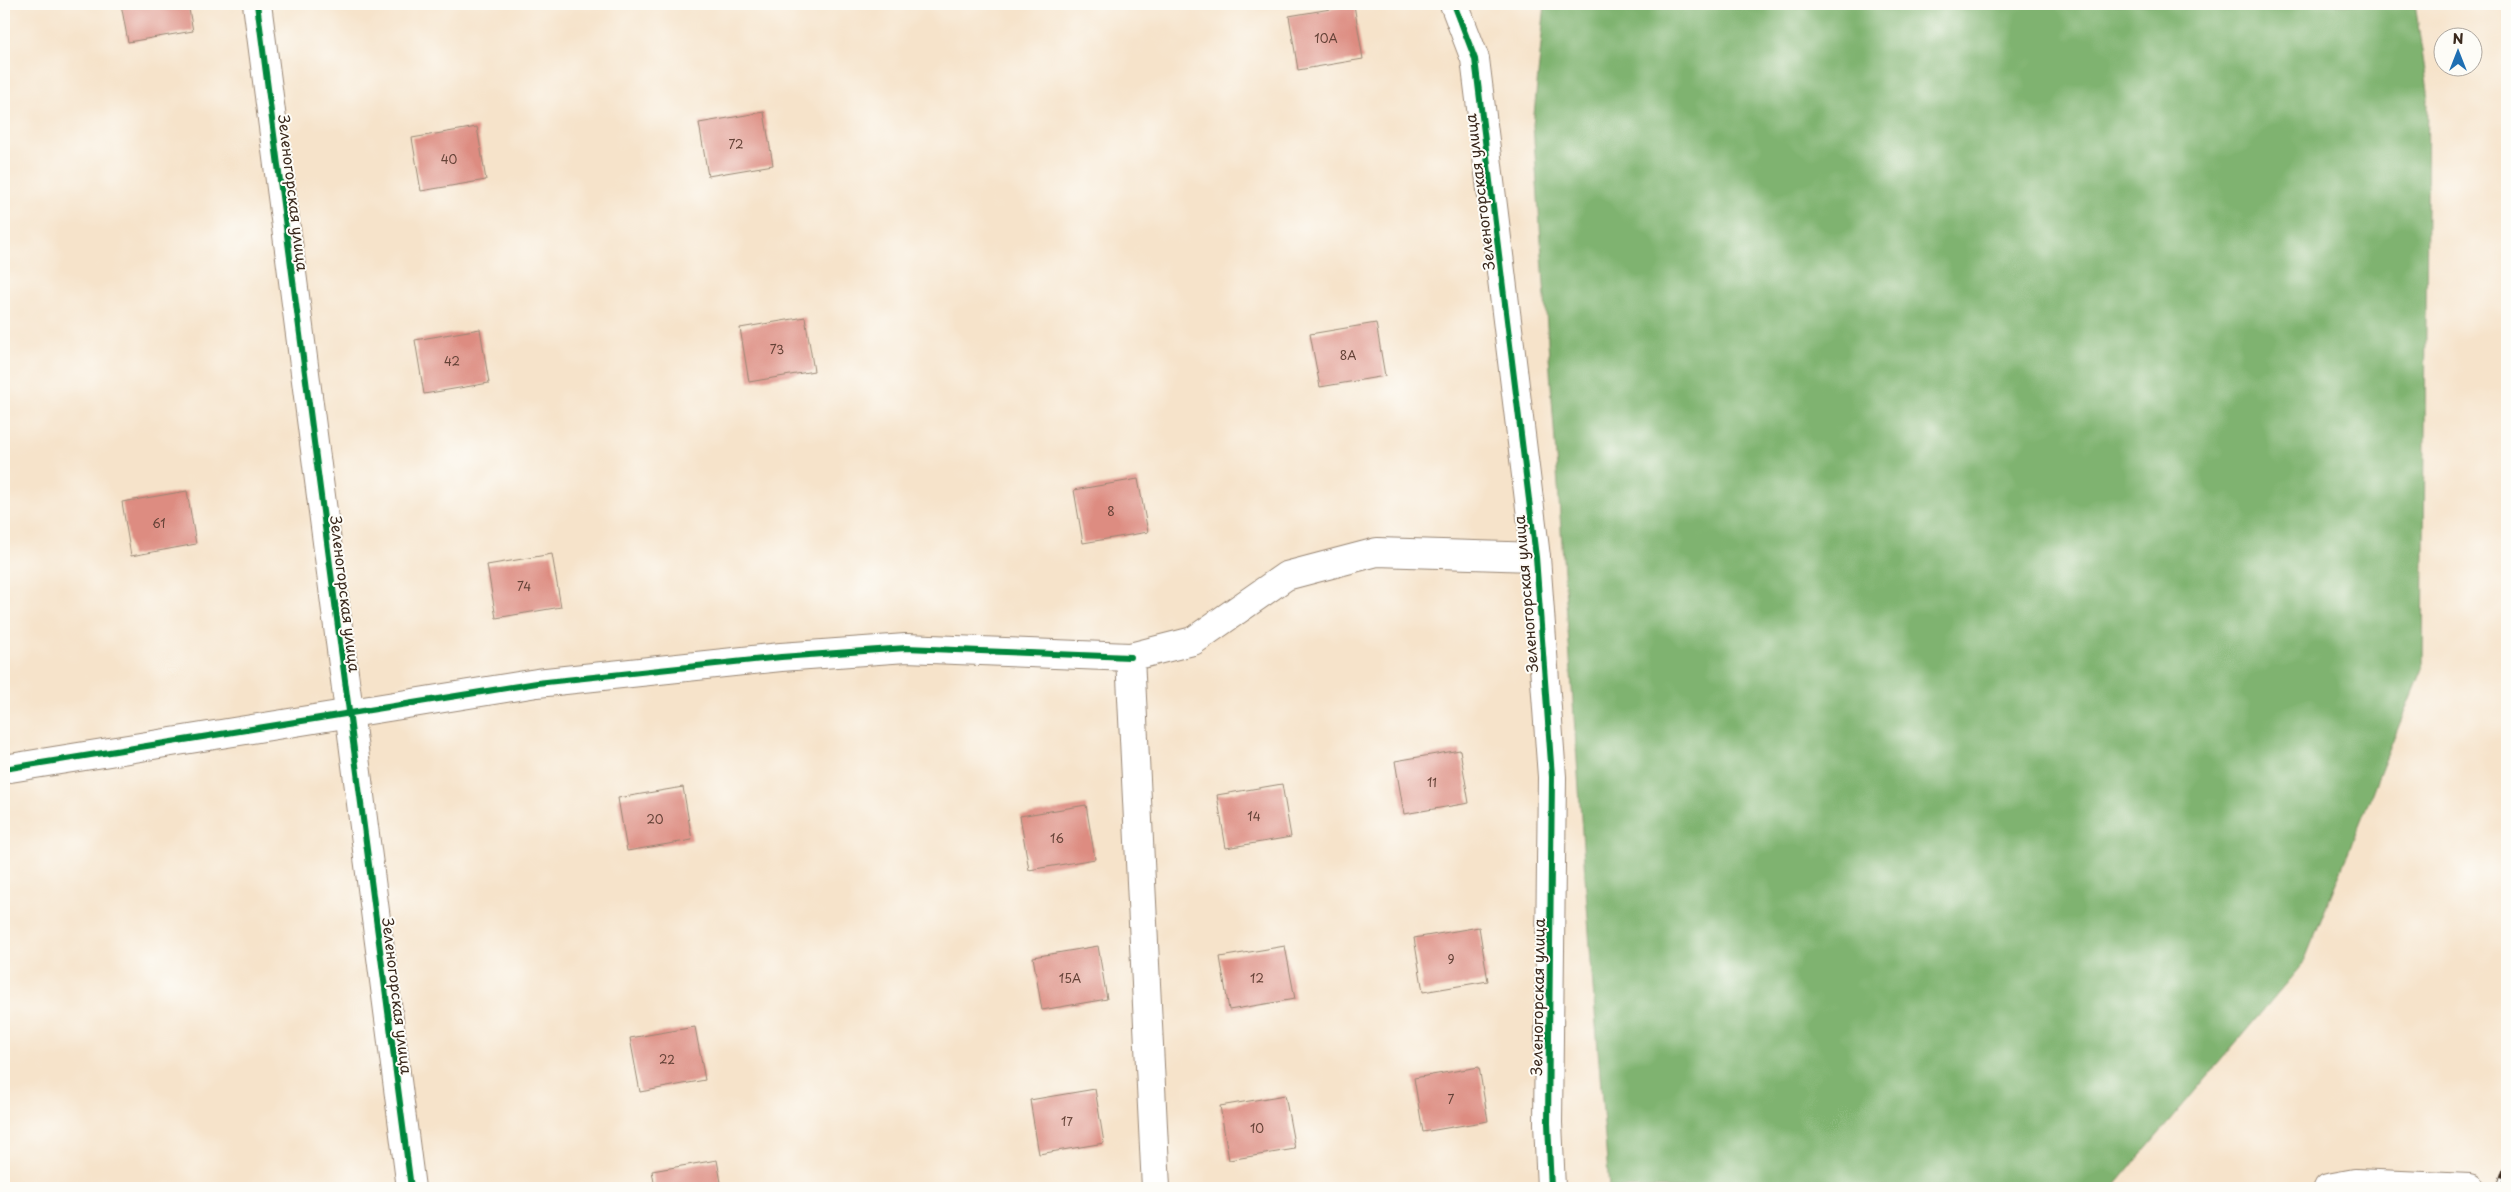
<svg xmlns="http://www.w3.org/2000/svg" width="2511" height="1192" viewBox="0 0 2511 1192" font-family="'Playpen Sans',sans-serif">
<rect width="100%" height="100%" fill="#fdfcf7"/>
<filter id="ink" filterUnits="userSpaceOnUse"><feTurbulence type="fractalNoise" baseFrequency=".02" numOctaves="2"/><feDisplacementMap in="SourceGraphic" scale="10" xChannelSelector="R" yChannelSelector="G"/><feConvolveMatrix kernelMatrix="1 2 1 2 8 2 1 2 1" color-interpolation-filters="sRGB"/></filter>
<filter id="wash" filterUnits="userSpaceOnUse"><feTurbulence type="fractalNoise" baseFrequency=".0096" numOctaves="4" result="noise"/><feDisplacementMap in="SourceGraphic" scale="20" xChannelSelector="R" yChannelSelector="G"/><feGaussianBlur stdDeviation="1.12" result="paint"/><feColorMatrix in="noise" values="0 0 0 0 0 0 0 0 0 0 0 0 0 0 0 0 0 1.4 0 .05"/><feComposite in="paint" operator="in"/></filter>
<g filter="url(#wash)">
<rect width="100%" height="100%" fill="#f6e3ca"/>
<!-- forest -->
<polygon fill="#7fb36f" stroke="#5d6e46" points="1545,4 2415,4 2428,91 2423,666 2304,962 2113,1188 1609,1188 1591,962 1533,125"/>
<g id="blocks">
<!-- building -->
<g fill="#dd8c81">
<polygon points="121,4 188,4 193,31 128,42"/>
<polygon points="1354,5 1363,59 1298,70 1289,16"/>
<polygon points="764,112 773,165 708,176 699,123"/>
<polygon points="477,127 486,180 421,191 412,138"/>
<polygon points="805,317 814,371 749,382 740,328"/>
<polygon points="1376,323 1385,376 1320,387 1310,334"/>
<polygon points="480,329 489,383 424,394 415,340"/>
<polygon points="1138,479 1148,532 1083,543 1074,490"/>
<polygon points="187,491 196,544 131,556 122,502"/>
<polygon points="552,554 561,607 496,618 487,565"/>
<polygon points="1460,750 1469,803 1404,814 1395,761"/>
<polygon points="1282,784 1291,837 1226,848 1217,795"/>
<polygon points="683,787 692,840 627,851 618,798"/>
<polygon points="1086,805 1095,859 1029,870 1020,816"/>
<polygon points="1479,927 1488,981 1423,992 1414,938"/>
<polygon points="1098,946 1107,999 1042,1010 1033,957"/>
<polygon points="1285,946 1295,999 1229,1010 1220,957"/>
<polygon points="695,1027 705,1080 640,1092 630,1038"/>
<polygon points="1479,1067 1488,1121 1423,1132 1414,1078"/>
<polygon points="1095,1089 1104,1143 1039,1154 1030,1100"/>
<polygon points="1285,1095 1295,1149 1229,1160 1220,1106"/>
<polygon points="717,1160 722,1188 655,1188 652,1171"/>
</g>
</g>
</g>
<g filter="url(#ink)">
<use href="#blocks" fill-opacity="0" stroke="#988674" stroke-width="1"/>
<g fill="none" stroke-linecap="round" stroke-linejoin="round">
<defs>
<g id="minor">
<polyline points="257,4 411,1188"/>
<polyline points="1454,4 1475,59 1536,557 1552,777 1548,1123 1551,1188"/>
<polyline points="4,769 537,683 781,657 906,648 1130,657"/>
<polyline points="1156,1188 1130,657 1193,641 1286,576 1377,552 1536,557"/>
</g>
<polyline id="major" points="2328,1188 2355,1183 2470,1188"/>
</defs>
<!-- minor casing -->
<use href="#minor" stroke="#988674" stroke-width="30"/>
<!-- major casing -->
<use href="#major" stroke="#988674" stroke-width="30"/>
<!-- minor -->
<use href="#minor" stroke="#fff" stroke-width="28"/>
<!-- major -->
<use href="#major" stroke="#fff" stroke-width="28"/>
<defs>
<polyline id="rail" points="2499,1188 2507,1163"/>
</defs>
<!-- rail casing -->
<use href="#rail" stroke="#3b2a1e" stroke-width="5.5"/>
<!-- rail -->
<use href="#rail" stroke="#fdfcf7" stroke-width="4" stroke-dasharray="11" stroke-linecap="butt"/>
<defs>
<g id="cycleway">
<polyline points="257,4 411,1188"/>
<polyline points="1454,4 1475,59 1536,557 1552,777 1548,1123 1551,1188"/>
<polyline points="4,769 537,683 781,657 906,648 1130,657"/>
</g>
</defs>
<!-- cycleway casing -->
<use href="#cycleway" stroke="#fdfcf7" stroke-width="9"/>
<!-- cycleway -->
<use href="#cycleway" stroke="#00873e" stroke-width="6"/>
</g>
</g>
<g text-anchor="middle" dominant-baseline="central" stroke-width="4" stroke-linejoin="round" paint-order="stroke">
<!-- number labels -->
<g font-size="12" fill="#644237">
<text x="1326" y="38">10А</text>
<text x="736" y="144">72</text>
<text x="449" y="159">40</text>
<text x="777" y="349">73</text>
<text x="1348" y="355">8А</text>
<text x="452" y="361">42</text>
<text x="1111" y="511">8</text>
<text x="159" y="523">61</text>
<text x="524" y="586">74</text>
<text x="1432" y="782">11</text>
<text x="1254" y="816">14</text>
<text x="655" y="819">20</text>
<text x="1057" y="838">16</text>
<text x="1451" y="959">9</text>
<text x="1070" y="978">15А</text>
<text x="1257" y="978">12</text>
<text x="667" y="1059">22</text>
<text x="1451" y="1099">7</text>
<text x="1067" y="1121">17</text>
<text x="1257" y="1128">10</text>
</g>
<!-- street labels -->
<g font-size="15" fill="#3b2a1e" stroke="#fdfcf7">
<text transform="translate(1479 192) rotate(-97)">Зеленогорская улица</text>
<text transform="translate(294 193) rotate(83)">Зеленогорская улица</text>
<text transform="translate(346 594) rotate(83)">Зеленогорская улица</text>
<text transform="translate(1525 594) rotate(-95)">Зеленогорская улица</text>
<text transform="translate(398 996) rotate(83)">Зеленогорская улица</text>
<text transform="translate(1537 997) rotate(-89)">Зеленогорская улица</text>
</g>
</g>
<!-- margin -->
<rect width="2511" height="1192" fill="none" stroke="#fdfcf7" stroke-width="20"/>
<!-- north arrow -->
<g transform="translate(2458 52)"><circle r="24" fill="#fdfcf7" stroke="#afa8a0"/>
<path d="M0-4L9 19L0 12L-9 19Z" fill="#1f6fb2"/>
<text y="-8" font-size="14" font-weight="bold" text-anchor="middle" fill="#3b2a1e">N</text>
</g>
</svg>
